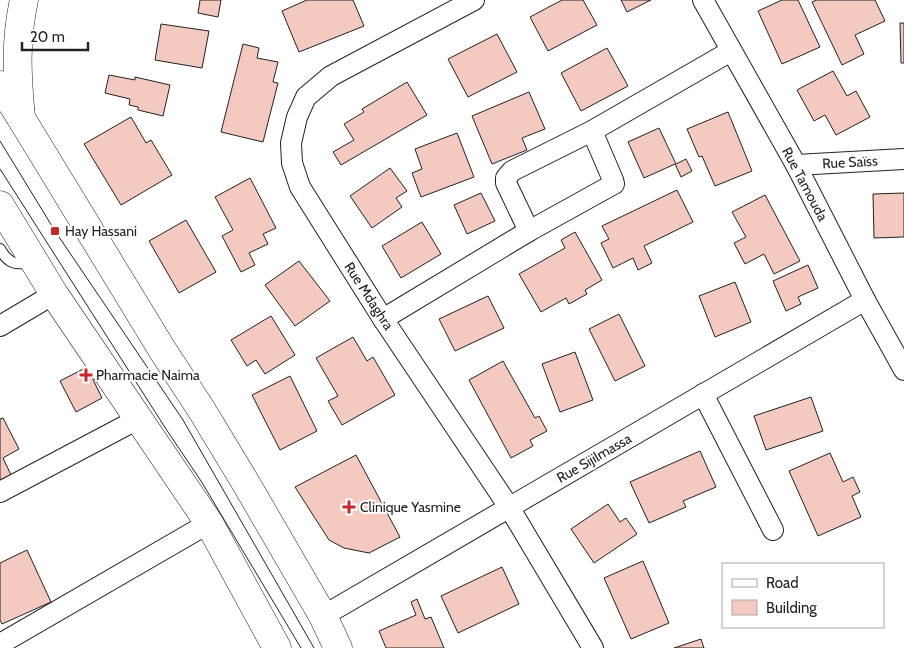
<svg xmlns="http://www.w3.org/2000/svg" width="904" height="648" viewBox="0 0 904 648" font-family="Cabin,sans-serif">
<rect width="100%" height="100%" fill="#fff"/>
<!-- building -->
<g fill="#f3c9c0" stroke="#222">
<polygon points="200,0 221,0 218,17 198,13"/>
<polygon points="307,0 353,0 364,26 299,52 282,11"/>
<polygon points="562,0 583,0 597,25 548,51 530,17"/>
<polygon points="621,0 651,0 627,12"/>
<polygon points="782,0 798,0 820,47 782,64 758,11"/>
<polygon points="817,0 875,0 885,21 855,35 864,54 842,65 812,2"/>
<polygon points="900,23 904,23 904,63 901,63"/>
<polygon points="161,24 209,31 202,68 155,60"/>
<polygon points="497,34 517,72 468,97 448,59"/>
<polygon points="243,44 259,48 257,58 278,62 273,82 278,83 263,142 221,132"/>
<polygon points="607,48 628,86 581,111 561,73"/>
<polygon points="833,71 847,96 856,91 870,117 836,135 825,115 814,121 797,90"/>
<polygon points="109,75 135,80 135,77 170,85 163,116 138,110 138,107 129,105 130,99 105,93"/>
<polygon points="407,82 427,115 341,165 333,152 354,140 344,124 364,112 362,109"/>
<polygon points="529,92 545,129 522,138 527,150 492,164 472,116"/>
<polygon points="728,112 752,171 715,186 702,156 699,157 687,129"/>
<polygon points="131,117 146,143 151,140 172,175 121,205 84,144"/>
<polygon points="659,128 676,164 686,159 692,171 681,177 675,164 644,178 628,142"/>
<polygon points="457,133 474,177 421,197 412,173 422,169 415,149"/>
<polygon points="390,168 407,191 396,198 402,207 372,228 350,196"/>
<polygon points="250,178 276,228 263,234 268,244 249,253 255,265 241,272 222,236 233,230 215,197"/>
<polygon points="677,190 693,222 644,246 652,263 638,270 633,258 613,268 601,243 609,239 602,226"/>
<polygon points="481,193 495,221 467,234 454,205"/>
<polygon points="904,193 904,237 874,238 873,194"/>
<polygon points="765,195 800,261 774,274 764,254 745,264 734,243 746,237 732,212"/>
<polygon points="186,220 216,272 179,293 149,241"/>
<polygon points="422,222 441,254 401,278 382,246"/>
<polygon points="575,232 602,280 585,290 587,294 569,304 566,298 541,312 519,274 565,248 561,240"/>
<polygon points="299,261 330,301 295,326 265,285"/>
<polygon points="808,265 818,288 798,297 801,304 786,311 773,281"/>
<polygon points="735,282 751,322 715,337 699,296"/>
<polygon points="488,296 504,328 455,351 439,319"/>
<polygon points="619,314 645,366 615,381 589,329"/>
<polygon points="271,316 295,355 265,374 256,360 247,366 231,340"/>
<polygon points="353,337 367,361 373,357 395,395 342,425 328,401 338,396 316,358"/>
<polygon points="575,352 593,400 560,412 542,364"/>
<polygon points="503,361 535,418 539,416 547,431 530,440 533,446 511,458 469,380"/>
<polygon points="87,367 102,398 76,412 60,381"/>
<polygon points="290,376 317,431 280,450 252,395"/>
<polygon points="811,397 823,431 766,450 754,416"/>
<polygon points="3,418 19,449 3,458 12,477 0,483 0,419"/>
<polygon points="700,451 716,487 683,501 686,507 649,523 630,482"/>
<polygon points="830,453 843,482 853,477 860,492 852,496 861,517 818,536 789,471"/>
<polygon points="356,455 400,537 369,553 344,548 329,540 295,487"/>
<polygon points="608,504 620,522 626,518 637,534 594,563 571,529"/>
<polygon points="27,550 51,602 2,624 0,620 0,563"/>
<polygon points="643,561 669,623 631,639 604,578"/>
<polygon points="502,567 519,604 458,633 441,596"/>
<polygon points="417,599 425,619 431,617 444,648 386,648 379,631 416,615 411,602"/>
<polygon points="701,639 704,648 674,648"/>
</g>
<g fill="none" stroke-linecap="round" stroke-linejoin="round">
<defs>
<path id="service" d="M0 249C9 265 16 264 32 263"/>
<g id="minor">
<polyline points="474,0 331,76 306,97 297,117 291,143 292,163 300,187 383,319 509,507 593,648"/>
<polyline points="703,0 796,165 865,300 904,370"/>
<polyline points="796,165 904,159"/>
<polyline points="529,231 506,183 506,178 512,171 592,131 731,51"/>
<polyline points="383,319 529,231 612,185 614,184 613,180 592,131"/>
<polyline points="0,326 54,294"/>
<polyline points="703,394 773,530"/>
<polyline points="0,492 138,419"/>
<polyline points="323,616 865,300"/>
<polyline points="0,644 209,523"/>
</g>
<g id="secondary">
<polyline points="0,85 21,118 163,351 201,409 244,480 323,616 338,648"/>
<polyline points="0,205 54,294 209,523 277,648"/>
</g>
<path id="primary" d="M21 118C17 76 15 41 24 0"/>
</defs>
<!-- service casing -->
<use href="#service" stroke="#222" stroke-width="12"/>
<!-- minor casing -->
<use href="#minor" stroke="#222" stroke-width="22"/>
<!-- secondary casing -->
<use href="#secondary" stroke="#222" stroke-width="29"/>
<!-- primary casing -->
<use href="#primary" stroke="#222" stroke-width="29"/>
<!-- service -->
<use href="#service" stroke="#fff" stroke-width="10"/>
<!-- minor -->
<use href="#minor" stroke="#fff" stroke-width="20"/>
<!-- secondary -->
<use href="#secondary" stroke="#fff" stroke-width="28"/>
<!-- primary -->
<use href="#primary" stroke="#fff" stroke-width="28"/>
<!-- tram -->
<g stroke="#222" stroke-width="1">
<polyline points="0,141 55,231 183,420 314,648"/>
<polyline points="0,169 166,429 201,481 301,648"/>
</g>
</g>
<!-- markers -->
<g fill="#c62828" stroke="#fff" stroke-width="2">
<rect x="50" y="226" width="10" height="10" rx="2.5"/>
<path d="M83.5 367.5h5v5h5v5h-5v5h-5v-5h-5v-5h5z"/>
<path d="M346.5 499.5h5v5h5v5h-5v5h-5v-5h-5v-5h5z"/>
</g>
<g text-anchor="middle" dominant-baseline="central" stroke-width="4" stroke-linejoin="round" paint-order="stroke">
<!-- street labels -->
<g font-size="14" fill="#222" stroke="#fff">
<text transform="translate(850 162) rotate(-3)">Rue Saïss</text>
<text transform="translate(805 184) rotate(62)">Rue Tamouda</text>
<text transform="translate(369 296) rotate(57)">Rue Mdaghra</text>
<text transform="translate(594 458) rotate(-30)">Rue Sijilmassa</text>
</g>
<!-- poi labels -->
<g font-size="14" fill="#222" stroke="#fff" text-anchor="start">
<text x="65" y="231">Hay Hassani</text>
<text x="96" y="375">Pharmacie Naima</text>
<text x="360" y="507">Clinique Yasmine</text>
</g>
</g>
<!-- legend -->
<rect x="722" y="563" width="162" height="65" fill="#ffffff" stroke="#a7a7a7"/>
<rect x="732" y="579" width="25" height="8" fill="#ffffff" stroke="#a7a7a7"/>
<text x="766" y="588" font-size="15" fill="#222222">Road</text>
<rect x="732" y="600" width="25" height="15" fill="#f3c9c0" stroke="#a7a7a7"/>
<text x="766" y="613" font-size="15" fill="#222222">Building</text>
<!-- scale -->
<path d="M22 42v8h66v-8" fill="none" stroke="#222222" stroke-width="2.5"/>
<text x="30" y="42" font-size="15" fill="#222222" stroke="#ffffff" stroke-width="4" paint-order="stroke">20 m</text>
</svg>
